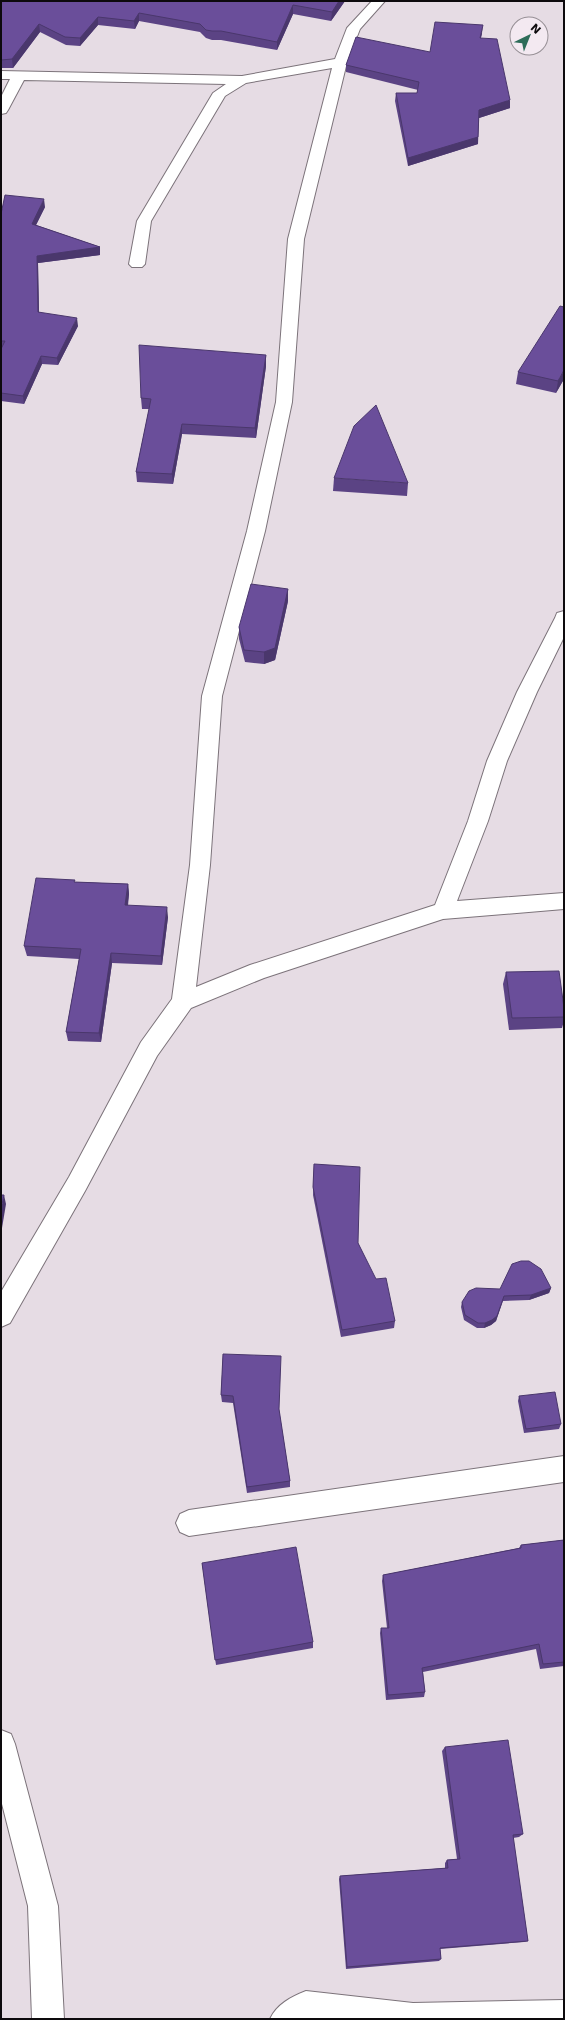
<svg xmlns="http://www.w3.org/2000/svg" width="565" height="2020" viewBox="0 0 565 2020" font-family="'DejaVu Sans',sans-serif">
<rect width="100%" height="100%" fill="#e6dce4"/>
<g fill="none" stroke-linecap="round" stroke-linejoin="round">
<defs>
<g id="street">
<polygon points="372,1 385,1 360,29 347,62 304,239 292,402 265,531 222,696 210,865 196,987 250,965 435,905 468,821 487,761 517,692 555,618 557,613 564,611 564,637 537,692 507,761 488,821 457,901 564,893 564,909 443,919 264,978 191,1008 157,1056 85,1191 10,1323 1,1327 1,1292 69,1177 141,1042 172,999 190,865 202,696 247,531 276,402 288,239 332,68 246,83 225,96 151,221 145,264 142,267 132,267 129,264 137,221 213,93 226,84 24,80 8,110 6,113 1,114 1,97 10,79 1,79 1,71 242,76 335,59 347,28"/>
<polygon points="564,1456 564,1482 189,1536 180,1532 176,1523 180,1514 189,1510"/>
<polygon points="1,1730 11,1734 15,1744 58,1906 64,2019 32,2019 28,1906 1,1800"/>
<path d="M306 1991 413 2003 564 2000V2019H270C277 2004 291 1997 306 1991Z"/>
</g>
</defs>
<!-- street casing -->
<use href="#street" stroke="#7c737a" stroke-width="2"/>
<!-- street -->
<use href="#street" fill="#fff" fill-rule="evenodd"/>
</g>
<!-- wall -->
<g fill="#5b4384">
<polygon points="1,1 345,1 331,21 293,14 277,50 221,40 212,40 206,38 200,32 139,21 135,29 98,25 80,46 66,45 40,32 13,68 1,68"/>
<polygon points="482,33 481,38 510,108 479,118 478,144 408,166 395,101 396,93 417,93 418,90 346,72 346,65 430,52"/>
<polygon points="45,207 36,225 100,247 100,255 38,263 39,312 78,326 58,365 42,364 24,404 1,401 1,214"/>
<polygon points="266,355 266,366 256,438 182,434 173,484 137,482 136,472 149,409 142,409 141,398"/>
<polygon points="518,372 564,379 556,393 516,384"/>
<polygon points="334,478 408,483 407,496 333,491"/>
<polygon points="288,601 275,660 264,664 245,662 239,639 239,627"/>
<polygon points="75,882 128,884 129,894 128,906 168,917 162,965 112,963 101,1042 68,1041 66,1032 79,959 27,956 24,946"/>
<polygon points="506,972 564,1008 564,1021 562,1028 509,1030 503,984"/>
<polygon points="314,1164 358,1243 395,1321 394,1328 341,1337 313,1195"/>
<polygon points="551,1288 549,1293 529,1300 503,1301 496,1321 491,1325 484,1328 477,1328 464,1320 461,1307 462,1302"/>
<polygon points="223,1354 279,1410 290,1481 290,1487 247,1493 233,1403 222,1402 221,1395"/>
<polygon points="519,1396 561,1424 559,1429 524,1433 518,1401"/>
<polygon points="564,1540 564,1666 540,1669 536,1649 423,1672 425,1692 424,1697 386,1700 380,1633 381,1628 387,1628 382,1581 383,1575 519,1548 521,1545"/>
<polygon points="202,1563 313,1642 313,1648 216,1665"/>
<polygon points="445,1747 523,1834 519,1837 513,1838 528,1941 524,1942 440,1949 441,1959 439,1961 346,1969 339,1879 340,1876 445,1868 445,1863 447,1860 457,1859 442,1751"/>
</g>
<!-- shaded-wall -->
<g fill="#4a376c">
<polygon points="339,1 345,1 331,21 332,12"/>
<polygon points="293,5 293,14 277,50 277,42"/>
<polygon points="139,13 139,21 135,29 134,21"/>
<polygon points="98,17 98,25 80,46 80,38"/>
<polygon points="39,24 40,32 13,68 12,59"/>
<polygon points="483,25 482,33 479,45 480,38"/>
<polygon points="510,100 510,108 479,118 479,110"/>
<polygon points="478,137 478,144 408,166 408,158"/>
<polygon points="44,199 45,207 33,231 32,224"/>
<polygon points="100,247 100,255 38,263 39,320 38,312 37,256"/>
<polygon points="77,318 78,326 58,365 57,358"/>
<polygon points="266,355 266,366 256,438 255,428"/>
<polygon points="41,356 42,364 24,404 23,396"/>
<polygon points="564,370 564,379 556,393 558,381"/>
<polygon points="182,424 182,434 173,484 172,474"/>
<polygon points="288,589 288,601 275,660 264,664 264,652"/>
<polygon points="128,884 129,894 126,915 125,905"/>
<polygon points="167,907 168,917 162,965 161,956"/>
<polygon points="111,953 112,963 101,1042 99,1033"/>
<polygon points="4,1195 6,1204 1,1234 1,1209"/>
<polygon points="551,1288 549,1293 529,1300 531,1295"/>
<polygon points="504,1296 496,1321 491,1325 484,1328 485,1323"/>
</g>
<!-- building -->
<g fill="#6a4e9a" stroke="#4a376c">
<polygon points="1,1 339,1 332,12 293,5 277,42 221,31 212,31 206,30 200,24 139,13 134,21 98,17 80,38 65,37 39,24 12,59 1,60"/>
<polygon points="435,22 483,25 480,38 497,39 510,100 479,110 478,137 408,158 396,93 417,93 419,82 346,65 356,37 430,52"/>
<polygon points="5,195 44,199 32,224 100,247 37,256 38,312 77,318 57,358 41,356 23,396 1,393 1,349 5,341 1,341 1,214"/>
<polygon points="560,306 564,307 564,370 558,381 518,372"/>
<polygon points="139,345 266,355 255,428 182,424 172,474 136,472 151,399 141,398"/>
<polygon points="376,405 408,483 334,478 354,426"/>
<polygon points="251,584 288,589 275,648 264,652 244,650 239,627"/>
<polygon points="36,878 75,880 74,882 128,884 125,905 167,907 161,956 111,953 99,1033 66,1032 81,949 24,946"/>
<polygon points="559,971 564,1008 564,1017 512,1018 506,972"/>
<polygon points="314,1164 360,1167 358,1243 376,1279 386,1278 395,1321 342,1330 313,1187"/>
<polygon points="1,1195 4,1195 1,1209"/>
<polygon points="521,1261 529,1261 541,1269 551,1288 531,1295 504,1296 497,1316 492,1320 485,1323 478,1323 465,1315 462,1302 469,1291 476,1288 500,1289 512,1264"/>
<polygon points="223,1354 281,1356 279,1409 290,1481 247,1487 233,1396 221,1395"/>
<polygon points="555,1392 561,1424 526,1429 519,1396"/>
<polygon points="564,1540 564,1662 543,1664 539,1644 422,1668 425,1692 388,1695 381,1628 389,1628 383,1575 521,1548 521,1545"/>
<polygon points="296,1547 313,1642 215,1660 202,1563"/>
<polygon points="508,1740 523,1834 513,1835 528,1941 440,1948 441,1959 347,1967 340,1876 448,1868 447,1860 460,1859 445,1747"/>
</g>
<!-- border -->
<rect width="565" height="2020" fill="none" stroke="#0d0a0d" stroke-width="4"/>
<!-- north arrow -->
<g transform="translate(529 36) rotate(43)"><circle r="19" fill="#f3e9f1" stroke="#979096"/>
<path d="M0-3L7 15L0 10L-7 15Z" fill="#2d6c59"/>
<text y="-6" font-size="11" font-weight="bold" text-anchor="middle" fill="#0d0a0d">N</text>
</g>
</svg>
